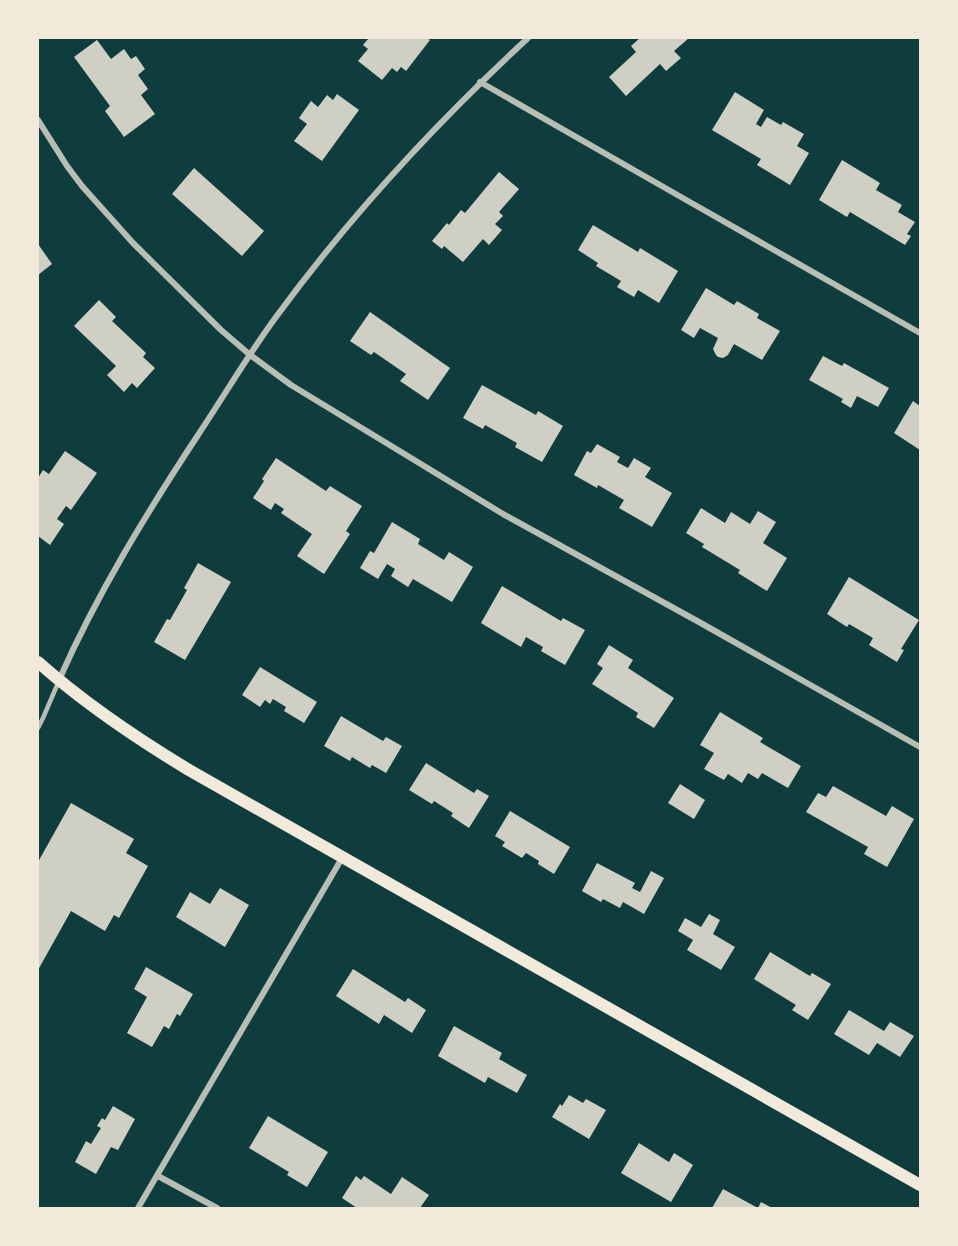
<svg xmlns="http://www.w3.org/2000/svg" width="958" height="1246" viewBox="0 0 958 1246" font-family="Commissioner,sans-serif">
<rect width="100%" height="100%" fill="#0f3d3e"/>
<!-- building -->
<g fill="#cfcfc3">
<polygon points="369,38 426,38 430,40 406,71 401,67 397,72 392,68 382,80 358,61 368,49 363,45"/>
<polygon points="640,38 689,38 674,51 681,58 666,71 660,64 626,96 609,77 636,52 631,46"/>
<polygon points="97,40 111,59 124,49 131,59 136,56 145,69 138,75 148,89 141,95 155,114 124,137 105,111 110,106 74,57"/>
<polygon points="735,92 764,110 756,124 761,127 767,117 781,125 783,122 804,134 797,146 809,153 790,185 757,165 761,159 712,130"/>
<polygon points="337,94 359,110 322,161 294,141 307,124 299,118 311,101 318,107 327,95 333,100"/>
<polygon points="842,160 880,183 876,190 902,205 898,212 915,222 907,234 911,236 905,245 850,212 847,217 819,200"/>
<polygon points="194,168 264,231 242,256 172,194"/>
<polygon points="499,172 519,189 499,212 503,216 495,224 502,230 489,245 483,239 463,262 444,246 442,249 432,241 447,223 449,225 461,210 465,213"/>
<polygon points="593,225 638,252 640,248 678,271 659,303 638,290 634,297 617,287 621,281 596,266 598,263 578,250"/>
<polygon points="38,244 52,264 38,275"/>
<polygon points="706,288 734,305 737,301 759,314 757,318 780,331 762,360 734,344 728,355 723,358 718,357 716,355 713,349 718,338 700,328 694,338 681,330"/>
<polygon points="99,300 116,317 112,321 146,353 143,357 155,368 137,388 132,383 124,392 107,375 116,366 74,326"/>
<polygon points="370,312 450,368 428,400 400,381 406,374 374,352 371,355 350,341"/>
<polygon points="823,356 842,366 844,363 889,388 878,407 857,396 851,408 841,402 843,399 809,380"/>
<polygon points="482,385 536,415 538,411 563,426 542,462 515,447 517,443 485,425 483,429 463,418"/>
<polygon points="913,401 920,406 920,450 894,433"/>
<polygon points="597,444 620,457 617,462 628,468 634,458 651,468 645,477 672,493 652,527 619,508 624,500 598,485 597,488 574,475 587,451 591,453"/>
<polygon points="65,451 97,473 71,510 66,506 57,519 64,524 50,545 38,536 38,478 43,470 49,474"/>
<polygon points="276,458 326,491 330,486 362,506 346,531 350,534 324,574 297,556 312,534 281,513 284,509 275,503 271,510 253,498 264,481 262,479"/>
<polygon points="701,508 725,523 731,512 750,524 758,511 776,522 763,543 787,558 767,591 738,573 740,570 702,547 704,544 686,533"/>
<polygon points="392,522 420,539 418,544 444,560 449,552 473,567 452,602 413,579 408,587 391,576 395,569 387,564 378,579 360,568 370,551 374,553"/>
<polygon points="198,563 231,582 185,660 154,642 167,619 170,620 187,590 184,588"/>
<polygon points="849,577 919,620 901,649 904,650 897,662 869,645 873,638 849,624 847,627 827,614"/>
<polygon points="502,586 561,621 563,618 585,630 565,665 541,651 543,647 526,637 521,647 481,623"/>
<polygon points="609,645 633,660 628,668 674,698 654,728 636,717 638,713 592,684 603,668 597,664"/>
<polygon points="260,667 317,702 304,723 284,711 286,707 273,699 270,704 265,700 260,707 242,695"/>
<polygon points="720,712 763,738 760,742 801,766 788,788 762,773 758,779 748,773 742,783 728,774 724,780 704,769 714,753 700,745"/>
<polygon points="341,716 383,741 386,737 402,746 386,773 372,765 370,768 352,757 350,761 324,746"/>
<polygon points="426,763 474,793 477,789 489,796 469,828 451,816 453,813 434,801 432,804 409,790"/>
<polygon points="680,784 705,800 694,819 668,803"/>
<polygon points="833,786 886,816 892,806 914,819 887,867 864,854 868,847 806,812 818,793 826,797"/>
<polygon points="71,803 134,839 126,853 148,866 119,918 114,915 105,931 71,911 38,970 38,862"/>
<polygon points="510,811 570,847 554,874 538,864 539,861 526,853 522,858 502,846 505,842 495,836"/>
<polygon points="597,863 635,883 632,888 640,892 651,871 664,878 644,914 623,902 620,908 603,899 601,902 582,891"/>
<polygon points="220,888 249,905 225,947 176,917 190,892 210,904"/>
<polygon points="709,914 720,920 713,934 735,947 721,970 687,950 693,940 678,931 685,918 701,927"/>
<polygon points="770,952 810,976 812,973 831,984 808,1020 792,1010 796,1005 754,979"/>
<polygon points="146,967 193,994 180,1016 177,1014 169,1029 164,1026 152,1047 127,1033 147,997 134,989"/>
<polygon points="353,969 405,1002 408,998 426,1010 412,1033 384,1015 379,1024 336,996"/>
<polygon points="849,1010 884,1031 890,1022 914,1036 900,1057 877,1043 869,1055 834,1034"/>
<polygon points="454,1026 502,1053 499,1059 527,1075 517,1093 488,1077 485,1083 438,1056"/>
<polygon points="569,1095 583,1103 586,1099 606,1110 589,1139 552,1117 560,1104 562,1106"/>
<polygon points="113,1106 135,1119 118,1150 111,1147 96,1174 75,1162 86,1141 91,1144 101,1128 97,1126 102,1118 105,1120"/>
<polygon points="268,1116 328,1152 307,1187 287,1175 289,1172 249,1148"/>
<polygon points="639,1143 669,1162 674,1153 693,1165 671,1202 621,1173"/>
<polygon points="356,1176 361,1180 364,1176 391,1194 402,1177 429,1195 420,1208 357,1208 342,1198"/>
<polygon points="723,1189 758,1208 761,1202 772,1208 712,1208"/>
</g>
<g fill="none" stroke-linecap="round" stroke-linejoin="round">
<!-- service -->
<polyline stroke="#b8beb3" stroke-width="4.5" points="38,728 43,718 58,683"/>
<!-- minor -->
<g stroke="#b8beb3" stroke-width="6">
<polyline points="480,82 681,197 920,333"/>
<polyline points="38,120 67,166 82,186 133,243 221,330 249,354 291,385 503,514 699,622 920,747"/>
<path d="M59 680C97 594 146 514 198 435 224 396 248 355 276 317 350 216 436 123 528 38"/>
<polyline points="158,1176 217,1208"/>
<polyline points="138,1208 342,858"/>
</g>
<!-- secondary -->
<path stroke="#f1e9da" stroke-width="12" d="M38 662C84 703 136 738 189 770L920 1185"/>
</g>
<!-- border -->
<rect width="958" height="1246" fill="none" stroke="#f1e9da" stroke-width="78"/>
</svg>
